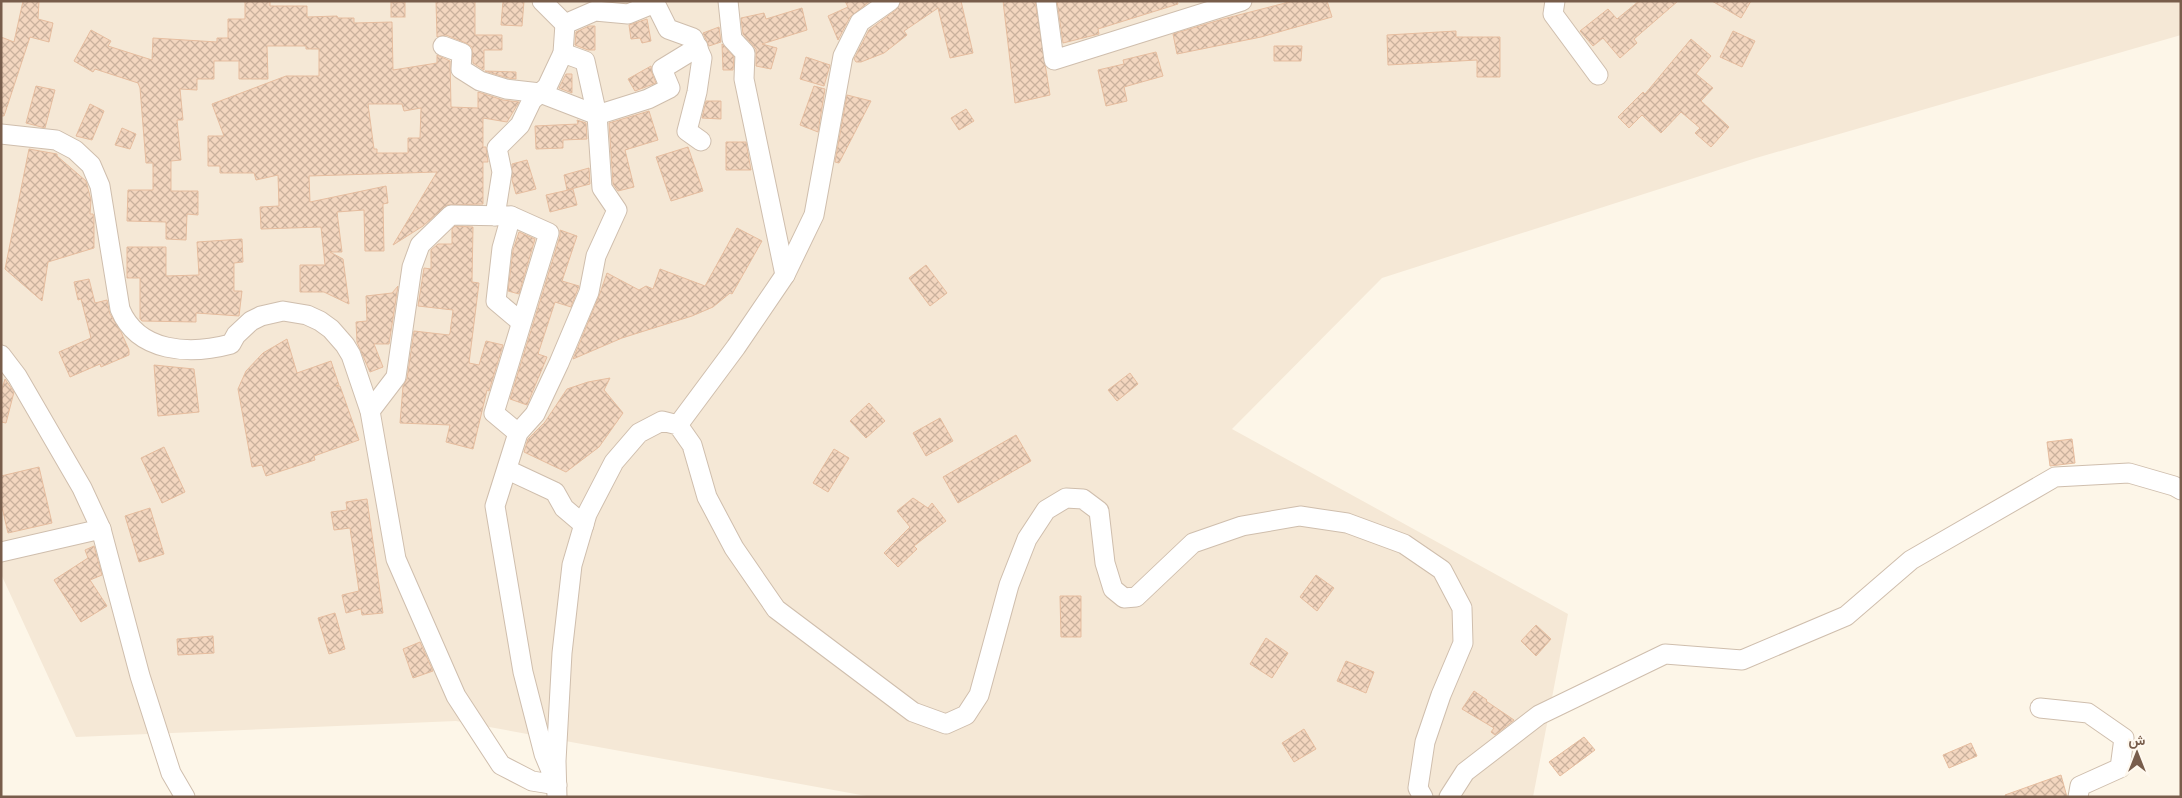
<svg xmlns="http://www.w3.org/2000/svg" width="2182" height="798" viewBox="0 0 2182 798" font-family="Karla,Vazirmatn,sans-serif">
<defs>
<pattern id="building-cross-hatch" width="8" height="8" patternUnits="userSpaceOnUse" patternTransform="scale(1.25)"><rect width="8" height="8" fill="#f3d6bf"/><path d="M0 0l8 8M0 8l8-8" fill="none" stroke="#cab19d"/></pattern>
</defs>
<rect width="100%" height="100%" fill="#fdf6e8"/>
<!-- residential -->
<polygon fill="#f5e8d6" points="1,1 2181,1 2181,35 1756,158 1382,278 1232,429 1568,614 1533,797 872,797 456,721 76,737 1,574"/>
<!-- building -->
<g fill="url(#building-cross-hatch)" stroke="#e6bd9f" fill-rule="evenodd">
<polygon points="23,1 39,1 38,19 53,23 49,42 30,37 4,116 1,116 1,37 14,42"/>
<path d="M245 1H270V6H307V17L337 16 338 18H354V23L392 22 393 70 437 63V55L450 61 451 107 478 108V92L503 100 519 102 507 122 483 118V147H486L488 162H483V204L447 205 423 226 393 245 437 172 309 176 310 202 386 186 388 203 383 204 384 251H365L364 210 337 212 342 252H330L343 259 349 304 324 292H300V265H325L321 227 261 229 260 207 279 206 278 175 256 180 254 173H220V166H208V136H224L212 104 286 76H319V49H306V46H267L268 79H239V61H214V79H197V90L180 89 183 120H177L181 160 171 161V191H198V215L187 214 186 240 166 239V222L127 221 128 190H153V163H146L140 88 138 83 95 69 93 72 74 61 91 30 111 41 108 46 152 60 153 38 217 42V38H228V19H245ZM368 104H402L404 111 421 108 420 138H408V153H377V149H374Z"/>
<polygon points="436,1 475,1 475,35 502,35 502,50 484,50 484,70 473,63 472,47 466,43 446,35 437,37"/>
<polygon points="503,1 524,1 522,26 501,25"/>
<polygon points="845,1 870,1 850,17 838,40 828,16 848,7"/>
<polygon points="901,1 961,1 973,53 950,58 938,8 904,31 907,35 884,53 861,62 856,62 854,59 869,30 896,10"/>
<polygon points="1003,1 1035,1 1050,95 1015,103"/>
<polygon points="1057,1 1177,1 1178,4 1098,29 1099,34 1063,43"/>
<polygon points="1293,1 1327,1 1332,17 1261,37 1177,54 1173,34 1223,19"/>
<polygon points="1639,1 1678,1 1634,39 1637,43 1620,58 1603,38 1593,46 1580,31 1608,9 1617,19"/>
<polygon points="1712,1 1751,1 1741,18"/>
<rect x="391" y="2" width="14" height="15"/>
<polygon points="802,8 807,30 762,44 777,48 771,69 756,66 756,49 743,34 741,18 764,13 766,19"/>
<polygon points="647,19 651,41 642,43 640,38 631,39 629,25"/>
<polygon points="589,26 595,26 595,50 588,50 575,45 576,32"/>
<polygon points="719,27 721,42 709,46 703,33"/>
<polygon points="1456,31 1456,37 1500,37 1500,77 1477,77 1477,60 1388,65 1387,35"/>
<polygon points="1733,31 1755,41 1742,67 1720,57"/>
<polygon points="1691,39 1711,56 1696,74 1713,88 1701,101 1729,127 1711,147 1695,133 1700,128 1681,112 1661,133 1642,115 1629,128 1618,117 1643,92 1645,94"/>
<polygon points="722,44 734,57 733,70 723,70"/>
<polygon points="1274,46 1302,46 1301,61 1274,61"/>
<polygon points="1156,52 1163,76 1124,87 1127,101 1106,106 1098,70 1124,64 1123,60"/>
<polygon points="806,57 830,65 824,86 800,79"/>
<polygon points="651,66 652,73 656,83 635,91 628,79"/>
<polygon points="485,71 516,72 516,79 508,78"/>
<polygon points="566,74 572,74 572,93 559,88"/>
<polygon points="36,86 55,90 45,128 26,123"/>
<polygon points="814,86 825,89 818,132 800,125"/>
<polygon points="847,95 871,101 839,163 835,162"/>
<polygon points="706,101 721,101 721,119 702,118"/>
<polygon points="90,104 104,111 92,140 76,136"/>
<polygon points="966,109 974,121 959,130 951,118"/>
<polygon points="649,111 658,140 625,150 634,187 618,191 613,184 609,123"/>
<polygon points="577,120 586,123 587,139 563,140 563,148 536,149 535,126 578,124"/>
<polygon points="122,128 136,134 130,149 115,145"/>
<polygon points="726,142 746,142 751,170 726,170"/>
<polygon points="688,147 703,191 671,201 656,157"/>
<polygon points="29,149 57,154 57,156 86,181 91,200 90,214 93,214 94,218 94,248 48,262 42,301 5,269"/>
<polygon points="527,160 536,189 516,194 512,180 512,164"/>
<polygon points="589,168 590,184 567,190 564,175"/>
<polygon points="573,189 577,205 550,212 546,195"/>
<polygon points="455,226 473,227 472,282 479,283 469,363 479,365 486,341 503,345 489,391 487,390 473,449 446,442 450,425 400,423 403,386 407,379 414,331 449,335 450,333 453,310 418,306 424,268 431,269 431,250 438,244 452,244 452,229"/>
<polygon points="737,228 762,241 732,294 730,293 713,307 692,316 622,338 573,359 599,296 607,273 639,290 646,286 653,289 660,269 705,286"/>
<polygon points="560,230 577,236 562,281 579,286 571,307 555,302 538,354 547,357 527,405 510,399 560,236"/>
<polygon points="519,232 535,239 519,294 508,291 513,250"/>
<polygon points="242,239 243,262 234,263 234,291 242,291 239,316 196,313 196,322 142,321 140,319 140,278 127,278 127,247 166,247 166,276 199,275 197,242"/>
<polygon points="926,265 947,293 930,306 909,278"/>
<polygon points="89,279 95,303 107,300 110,314 121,332 129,350 129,355 101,367 100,364 70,377 59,352 91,338 81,299 78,300 74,282"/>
<polygon points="398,286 389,344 374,344 383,367 370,372 357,342 356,322 367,321 366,296 392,293"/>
<polygon points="287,339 297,373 331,361 339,385 336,386 340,386 359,440 314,456 315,460 266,476 262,465 252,467 238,389 246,371 263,353"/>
<polygon points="154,365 194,369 199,412 158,416"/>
<polygon points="1130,373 1138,384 1117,401 1108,390"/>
<polygon points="610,378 604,390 623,413 599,447 566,472 524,452 528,439 545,422 567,389 588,382"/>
<polygon points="5,379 14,392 6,423 1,422 1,392"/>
<polygon points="869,403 885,421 866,438 850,421"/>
<polygon points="940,418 953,441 926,456 913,433"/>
<polygon points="1016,435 1031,461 958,503 943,477"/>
<polygon points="2072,439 2075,463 2050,466 2047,442"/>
<polygon points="164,447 185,492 162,503 141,458"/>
<polygon points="834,449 849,458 828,492 813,483"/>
<polygon points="39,467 52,523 8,533 1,503 1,476"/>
<polygon points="913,498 928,508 932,503 946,521 914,546 917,549 898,567 884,553 910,527 897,511"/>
<polygon points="367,499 383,613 362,615 361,609 346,613 342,595 359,591 350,528 334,530 331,512 347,510 346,502"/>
<polygon points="150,508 164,554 139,562 125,516"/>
<polygon points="94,546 102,575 90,580 107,606 81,622 54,580 88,558 85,550"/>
<polygon points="1316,575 1334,588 1317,611 1300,597"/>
<polygon points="1060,596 1081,596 1081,637 1061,637"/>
<polygon points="335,613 345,649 329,654 318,618"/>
<polygon points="1536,625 1551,639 1536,656 1521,641"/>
<polygon points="213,636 214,653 178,655 177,639"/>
<polygon points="1266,638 1288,653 1272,678 1250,664"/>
<polygon points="420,642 433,671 413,678 403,649"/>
<polygon points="1346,661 1374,672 1366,693 1337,681"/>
<polygon points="1474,691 1487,700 1486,701 1514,720 1495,735 1491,732 1494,728 1462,709"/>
<polygon points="1304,729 1316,749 1294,762 1282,743"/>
<polygon points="1584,737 1595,750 1560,776 1549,762"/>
<polygon points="1971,743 1977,756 1949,768 1943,755"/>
<polygon points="2061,775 2067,797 2006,797 2005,795"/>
</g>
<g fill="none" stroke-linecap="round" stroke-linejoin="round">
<defs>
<g id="street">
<polyline points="542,1 565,24 595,11 628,14 655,3 668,29 693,38 702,58 697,92 687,131 701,141"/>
<polyline points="728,1 732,39 745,53 744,79 785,275"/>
<polyline points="1046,1 1054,60 1242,1"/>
<polyline points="1555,1 1553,14 1598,75"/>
<polyline points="443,46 462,53 461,69 480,81 506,89 540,93 597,115 648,99 670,88 662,69 698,47"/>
<path d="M1 134 56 140 75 150 91 165 100 186 120 309C138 353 190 355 231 344L236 335 251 321 261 316 283 311 307 315 320 321 331 329 345 345 351 355 370 411 396 559 456 696 501 765 532 781 557 785 544 754 523 672 495 506 518 433 535 414 559 363 589 292 596 256 617 210 602 188 597 115 585 61 563 53"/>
<polyline points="495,216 502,172 497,148 520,125 532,100 547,87 563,53 565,24"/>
<polyline points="511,216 502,248 496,301 521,322"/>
<polyline points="1,355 17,376 82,488 101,529 140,676 171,773 185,797"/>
<polyline points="370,411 396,377 412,267 420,245 451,215 511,216 549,233 494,413 518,433"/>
<polyline points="678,425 736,347 785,275 814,215 843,56 860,22 890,1"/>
<polyline points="508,470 555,492 564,508 584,525"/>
<polyline points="1,552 101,529"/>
<polyline points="2040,708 2088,713 2124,738 2120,768 2080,786 2078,797"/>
<polyline points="557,797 556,761 562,653 572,565 587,514 614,462 639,433 662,421 678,425 692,445 707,497 734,548 776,609 913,712 946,724 966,715 979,695 1009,585 1027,539 1046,510 1066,498 1083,499 1099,511 1105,563 1113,589 1124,598 1136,597 1193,543 1242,526 1300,516 1347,523 1404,544 1442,570 1462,608 1463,643 1441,695 1425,742 1418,788 1423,797"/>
<polyline points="1449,797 1465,772 1539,715 1665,654 1742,660 1846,616 1911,560 2055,477 2129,473 2174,486 2181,490"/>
</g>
</defs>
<!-- street casing -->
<use href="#street" stroke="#cfbead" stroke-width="21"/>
<!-- street -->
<use href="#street" stroke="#fff" stroke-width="19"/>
</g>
<!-- border -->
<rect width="2182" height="798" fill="none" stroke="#785d4b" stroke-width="5"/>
<!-- north arrow -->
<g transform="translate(2137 753)" stroke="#fff9ef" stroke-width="4" paint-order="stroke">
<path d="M0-4L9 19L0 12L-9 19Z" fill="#785d4b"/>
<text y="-8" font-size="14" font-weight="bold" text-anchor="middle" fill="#785d4b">ش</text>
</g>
</svg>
